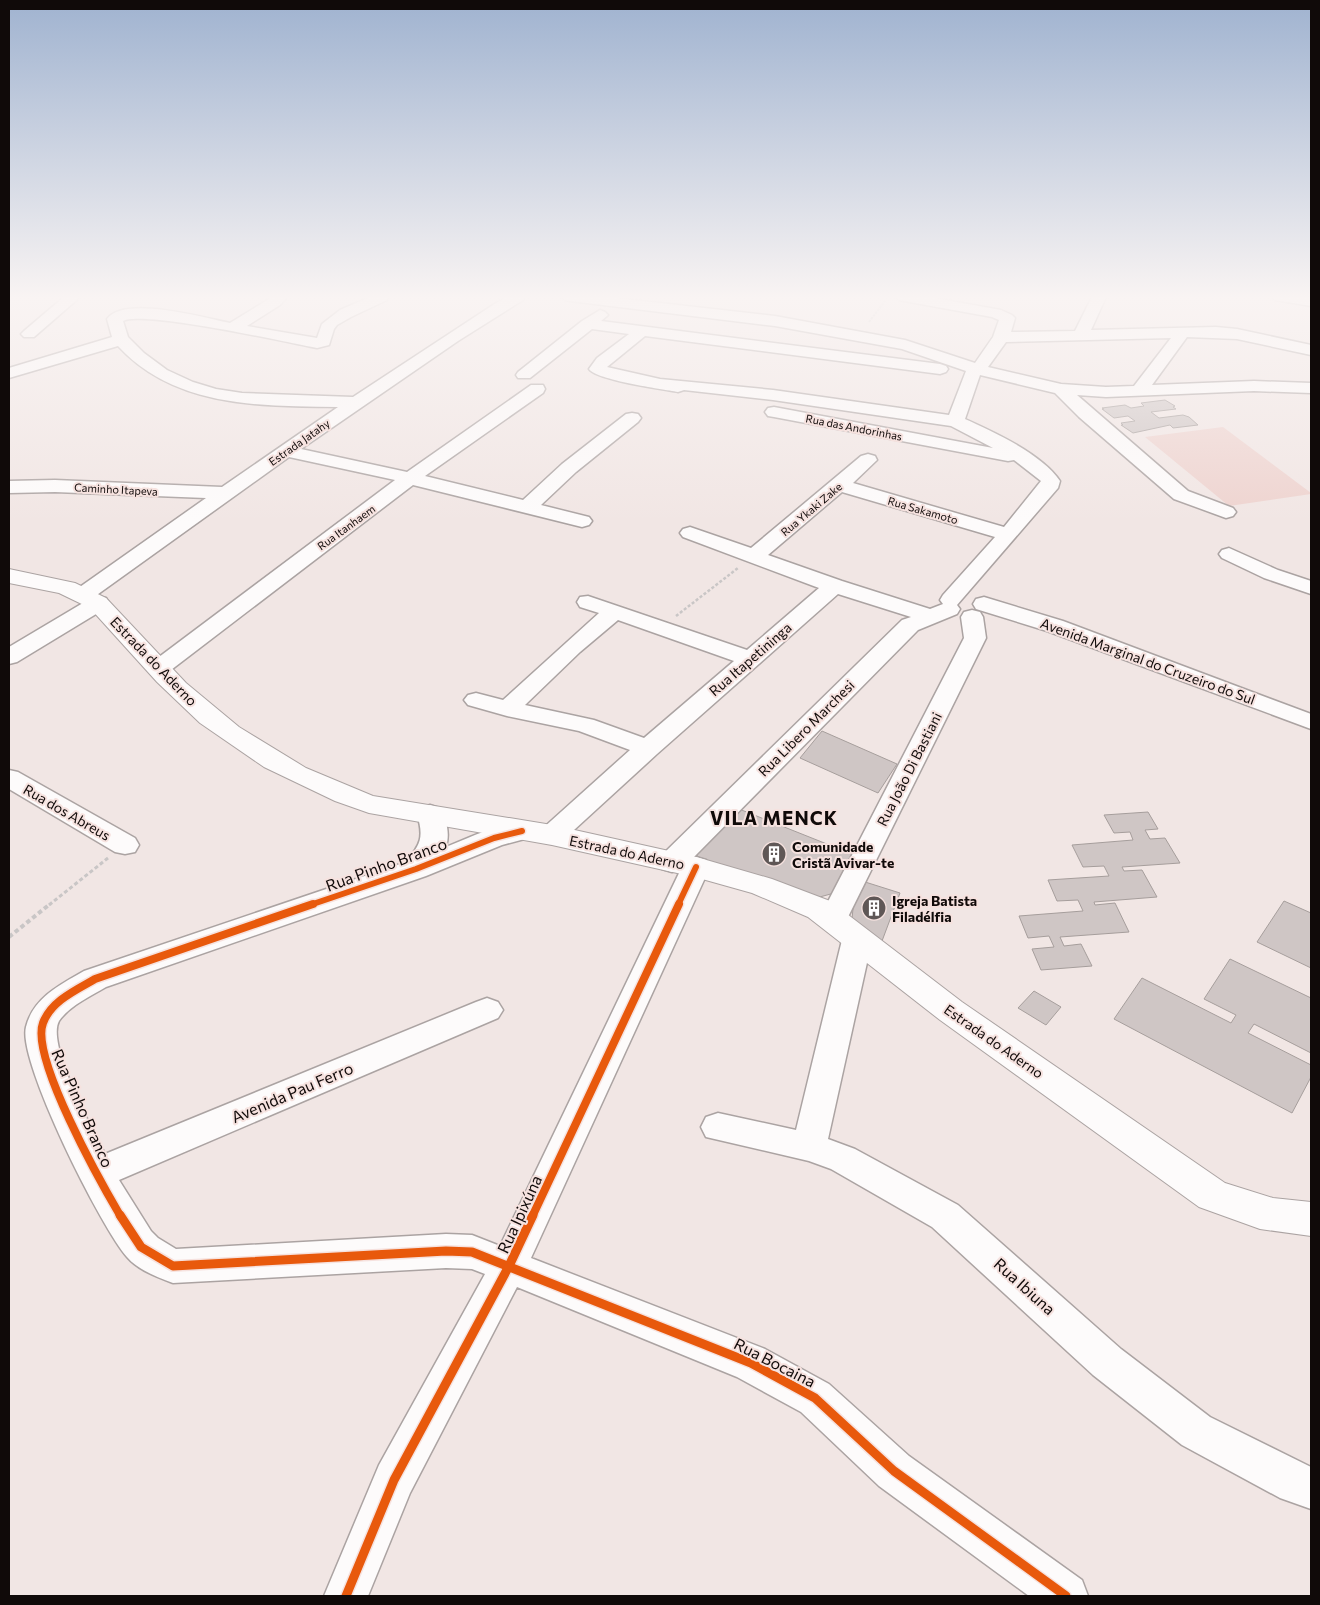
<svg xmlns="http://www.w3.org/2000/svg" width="1320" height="1605" viewBox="0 0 1320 1605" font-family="Commissioner,sans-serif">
<rect width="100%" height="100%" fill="#f1e6e4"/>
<!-- green -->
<polygon fill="#eed3cf" points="1223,427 1311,493 1311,494 1229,506 1145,437"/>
<!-- building -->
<g fill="#cfc6c5" stroke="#a69e9c">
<polygon points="1165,400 1175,406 1173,407 1176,409 1151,412 1159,418 1183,415 1189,417 1198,425 1173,428 1170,425 1133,433 1121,425 1123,425 1121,423 1135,421 1128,416 1114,418 1102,409 1104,409 1102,408 1125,405 1131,408 1144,406 1141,403"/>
<polygon points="822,731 897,764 878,793 800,758"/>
<polygon points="734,807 857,856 838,892 816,898 704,861 693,852"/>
<polygon points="1148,812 1158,829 1145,830 1150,839 1165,838 1180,863 1122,867 1124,871 1142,870 1157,897 1094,902 1095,905 1115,903 1129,932 1060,937 1064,946 1081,944 1092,966 1041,970 1032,949 1054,947 1049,936 1028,938 1019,916 1083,911 1078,900 1057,901 1048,880 1109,876 1104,866 1083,867 1072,845 1133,840 1130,832 1114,833 1104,815"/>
<polygon points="862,881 900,893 882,941 852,919 854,898"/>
<polygon points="1284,901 1311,913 1311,968 1257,942"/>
<polygon points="1230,959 1311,998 1311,1053 1254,1024 1248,1033 1311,1065 1311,1077 1292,1113 1114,1019 1142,978 1231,1023 1236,1015 1204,999"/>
<polygon points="1034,991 1061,1007 1046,1025 1018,1008"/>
</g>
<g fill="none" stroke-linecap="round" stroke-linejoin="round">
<defs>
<g id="minor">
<polygon points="64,297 80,297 34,337 24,337 21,334 24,331"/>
<path d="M272 297H287L280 305 247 326 317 338 322 324 340 310 370 297H389L387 300 351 317 337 325 334 329 329 345 317 348C286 342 142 310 123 321L128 337 144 353 167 370 193 382 216 389 242 393 353 397 496 303 507 297H525L523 300 458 341 301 449 407 472 531 385H543L545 389 543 393 425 476 523 500 562 464 626 414 632 413 638 414 641 418 638 422 576 472 541 505 589 517 592 521 589 525 582 527 413 485 167 673 159 675 151 673 147 668 151 663 395 480 289 457 94 597 106 598 109 603 106 608 17 662 9 664V647L88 600 77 599 74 594 77 589 206 498 55 492 9 493V481L55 480 222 487 338 407C261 406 175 408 118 346L9 378V368L112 337 107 319C124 295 205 318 230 323Z"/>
<path d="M563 297H607L775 316 905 340 975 363 993 337 999 320 992 317 904 301 899 300 897 297H929L1001 310 1012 315 1015 318 1011 332 1075 331 1092 297H1106L1091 330 1216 327 1237 329 1311 345V355L1237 339 1187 337 1152 385 1254 381 1311 383V393L1254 391 1106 397 1077 395 1188 491 1233 508 1236 512 1233 516 1226 518 1174 499 1079 417 1055 393 980 375 965 419C994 432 1042 454 1060 481L1058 488 957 605 960 609 957 614 918 630 692 859 696 857 706 860 710 867 531 1258 765 1349 829 1384 909 1456 1082 1580 1088 1596H1029L879 1486 801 1412 737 1377 517 1287 410 1493 368 1596H324L379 1465 485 1274 472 1269 446 1268 173 1283C157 1277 138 1270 127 1257 102 1229 17 1061 26 1027 33 998 61 984 84 971L406 862C421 844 424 837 417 814L421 808 430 805 439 808C447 820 450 833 446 847 469 838 508 818 532 825L535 831 532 837 502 845 426 876 106 987C91 996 69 1006 59 1021 46 1044 93 1131 105 1154L476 1002 487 998 498 1002 503 1010 498 1018 119 1180 151 1231 158 1238 176 1249 446 1234 472 1235 500 1246 681 869 672 872 662 869 658 862 662 855 902 620 911 617 838 594 657 754 562 841 552 844 542 841 539 835 542 829 630 750 579 731 507 716 468 705 464 700 468 695 476 693 503 700 599 613 580 607 577 602 580 597 588 596 747 650 819 588 683 537 680 533 683 529 690 527 751 548 861 456 868 454 875 456 877 460 853 483 1004 527 1041 481 1014 460 1008 461 774 417 768 416 765 412 768 408 774 407 993 448 951 426 773 400 684 390 678 392C662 389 596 380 589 369L597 358 629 334 592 329 530 378H518L516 375 518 372 582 321 600 310 605 312 608 315 601 321 940 364 946 366 948 369 946 372 940 374 645 336 607 367 660 379 773 390 949 415 966 371 902 349 775 326 570 301 565 300ZM1171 338 1134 386 1106 387 1061 384 988 367 1006 342ZM842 492 995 537 943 595 940 600 943 604 930 609 842 581 768 555ZM618 620 734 661 644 738 594 720 525 705 580 652Z"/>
<polygon points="1273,297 1311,298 1311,306 1275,300"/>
<polygon points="1229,548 1278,570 1311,581 1311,594 1264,578 1222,558 1219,554 1222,550"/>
<polygon points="984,597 1063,621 1311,714 1311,729 1047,631 976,609 973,604 976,599"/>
<polygon points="972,610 980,612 983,617 986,638 847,919 843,926 833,929 823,926 819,919 964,638 961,617 964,612"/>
<polygon points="9,770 18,772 135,838 139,845 135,852 125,854 115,852 9,789"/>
<polygon points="857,929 867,932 872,940 828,1139 855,1149 958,1205 1121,1349 1210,1417 1311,1467 1311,1509 1280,1498 1182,1445 1093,1375 932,1227 831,1169 809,1161 706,1137 701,1127 706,1117 718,1113 796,1130 842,940 847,932"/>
</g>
<polygon id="major" points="9,569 75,583 106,598 186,683 239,727 306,768 373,796 552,825 696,857 772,879 830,901 962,1002 1225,1183 1273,1198 1311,1202 1311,1236 1260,1229 1199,1207 940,1020 808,917 752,893 695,877 552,845 369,813 335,801 264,767 200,723 157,682 90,608 59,593 9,583"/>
</defs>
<!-- minor casing -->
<use href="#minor" stroke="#aba3a2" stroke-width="3"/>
<!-- major casing -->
<use href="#major" stroke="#aba3a2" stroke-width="2"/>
<!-- path-far3 -->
<polyline stroke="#c9c6c6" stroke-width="2" stroke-dasharray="2.5 1" stroke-linecap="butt" points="869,322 888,297"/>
<!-- path-far2 -->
<polyline stroke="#c9c6c6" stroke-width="2.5" stroke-dasharray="3 2" stroke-linecap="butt" points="676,616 738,568"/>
<!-- path-far1 -->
<polyline stroke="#c9c6c6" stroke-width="3" stroke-dasharray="4 2.5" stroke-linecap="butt" points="49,905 108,858"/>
<!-- path -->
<polyline stroke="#c9c6c6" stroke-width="4" stroke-dasharray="4.5 3" stroke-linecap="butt" points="9,937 50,904"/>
<!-- minor -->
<use href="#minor" fill="#fdfbfb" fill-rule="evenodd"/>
<!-- major -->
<use href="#major" fill="#fdfbfb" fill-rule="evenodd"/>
<defs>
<g id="cycleway-far2">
<polyline points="310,905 416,869 494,838 522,831"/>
<polyline points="678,905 696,867"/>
</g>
<g id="cycleway-far1">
<path d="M121 1217C101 1183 30 1057 43 1023 51 1001 76 990 95 979L313 904"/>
<polyline points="532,1217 679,904"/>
</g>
<g id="cycleway">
<polyline points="120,1215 141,1247 173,1266 446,1251 472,1252 751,1363 815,1398 894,1471 1066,1596"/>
<polyline points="346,1596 394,1480 509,1266 533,1215"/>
</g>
</defs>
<!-- cycleway-far2 casing -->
<use href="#cycleway-far2" stroke="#f6e2df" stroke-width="9"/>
<!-- cycleway-far1 casing -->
<use href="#cycleway-far1" stroke="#f6e2df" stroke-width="11"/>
<!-- cycleway casing -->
<use href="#cycleway" stroke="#f6e2df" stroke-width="12"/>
<!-- cycleway-far2 -->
<use href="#cycleway-far2" stroke="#e8590c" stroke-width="6"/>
<!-- cycleway-far1 -->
<use href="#cycleway-far1" stroke="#e8590c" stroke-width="8"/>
<!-- cycleway -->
<use href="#cycleway" stroke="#e8590c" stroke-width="9"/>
</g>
<!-- sky -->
<linearGradient id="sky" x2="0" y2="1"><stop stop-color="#a0b3d0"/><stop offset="0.57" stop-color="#f9f4f3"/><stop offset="1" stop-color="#f9f4f3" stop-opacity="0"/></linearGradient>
<rect width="1320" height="522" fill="url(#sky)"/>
<!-- icons -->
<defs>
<symbol id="building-disc" viewBox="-11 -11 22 22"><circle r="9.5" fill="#5f5756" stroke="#f6e2df"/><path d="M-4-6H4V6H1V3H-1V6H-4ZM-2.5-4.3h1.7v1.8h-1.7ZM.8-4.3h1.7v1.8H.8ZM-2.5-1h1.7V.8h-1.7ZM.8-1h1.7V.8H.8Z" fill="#fff"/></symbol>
</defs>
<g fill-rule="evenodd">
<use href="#building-disc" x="760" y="840" width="28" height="28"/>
<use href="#building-disc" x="860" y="894" width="28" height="28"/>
</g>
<g text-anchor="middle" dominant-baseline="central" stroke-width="4" stroke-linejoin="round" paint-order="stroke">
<!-- far-street labels -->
<g font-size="11" fill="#100a09" stroke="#f6e2df">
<text transform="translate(854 427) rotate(11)">Rua das Andorinhas</text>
<text transform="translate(299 442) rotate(-35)">Estrada Jatahy</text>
<text transform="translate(116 489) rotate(3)">Caminho Itapeva</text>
<text transform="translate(811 509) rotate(-40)">Rua Ykaki Zake</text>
<text transform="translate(923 510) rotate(16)">Rua Sakamoto</text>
<text transform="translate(346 527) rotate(-36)">Rua Itanhaem</text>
</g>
<!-- street labels -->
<g font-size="14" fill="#100a09" stroke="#f6e2df">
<text transform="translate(750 659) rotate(-41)">Rua Itapetininga</text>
<text transform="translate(154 661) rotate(46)">Estrada do Aderno</text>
<text transform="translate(1148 661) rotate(20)">Avenida Marginal do Cruzeiro do Sul</text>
<text transform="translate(806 728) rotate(-45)">Rua Libero Marchesi</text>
<text transform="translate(909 769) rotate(-63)">Rua João Di Bastiani</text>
<text transform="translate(67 812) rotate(30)">Rua dos Abreus</text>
<text transform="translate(627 852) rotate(12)">Estrada do Aderno</text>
<text transform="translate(994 1041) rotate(35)">Estrada do Aderno</text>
</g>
<!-- poi labels -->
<g font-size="14" font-weight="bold" fill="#100a09" stroke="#f6e2df" text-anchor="start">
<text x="792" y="846">Comunidade<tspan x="792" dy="16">Cristã Avivar-te</tspan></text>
<text x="892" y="900">Igreja Batista<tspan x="892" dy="16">Filadélfia</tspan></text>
</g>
<!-- near-street labels -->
<g font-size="16" fill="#100a09" stroke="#f6e2df">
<text transform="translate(386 864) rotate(-20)">Rua Pinho Branco</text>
<text transform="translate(292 1092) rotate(-23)">Avenida Pau Ferro</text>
<text transform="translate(83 1108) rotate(66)">Rua Pinho Branco</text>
<text transform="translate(519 1214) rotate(-65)">Rua Ipixúna</text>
<text transform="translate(1025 1286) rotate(42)">Rua Ibiuna</text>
<text transform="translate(775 1362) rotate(27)">Rua Bocaina</text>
</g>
<!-- district labels -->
<g font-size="19" font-weight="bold" letter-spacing="1" fill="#100a09" stroke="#f6e2df">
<text x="774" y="817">VILA MENCK</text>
</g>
</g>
<!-- border -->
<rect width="1320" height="1605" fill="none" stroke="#100a09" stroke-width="20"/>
</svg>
